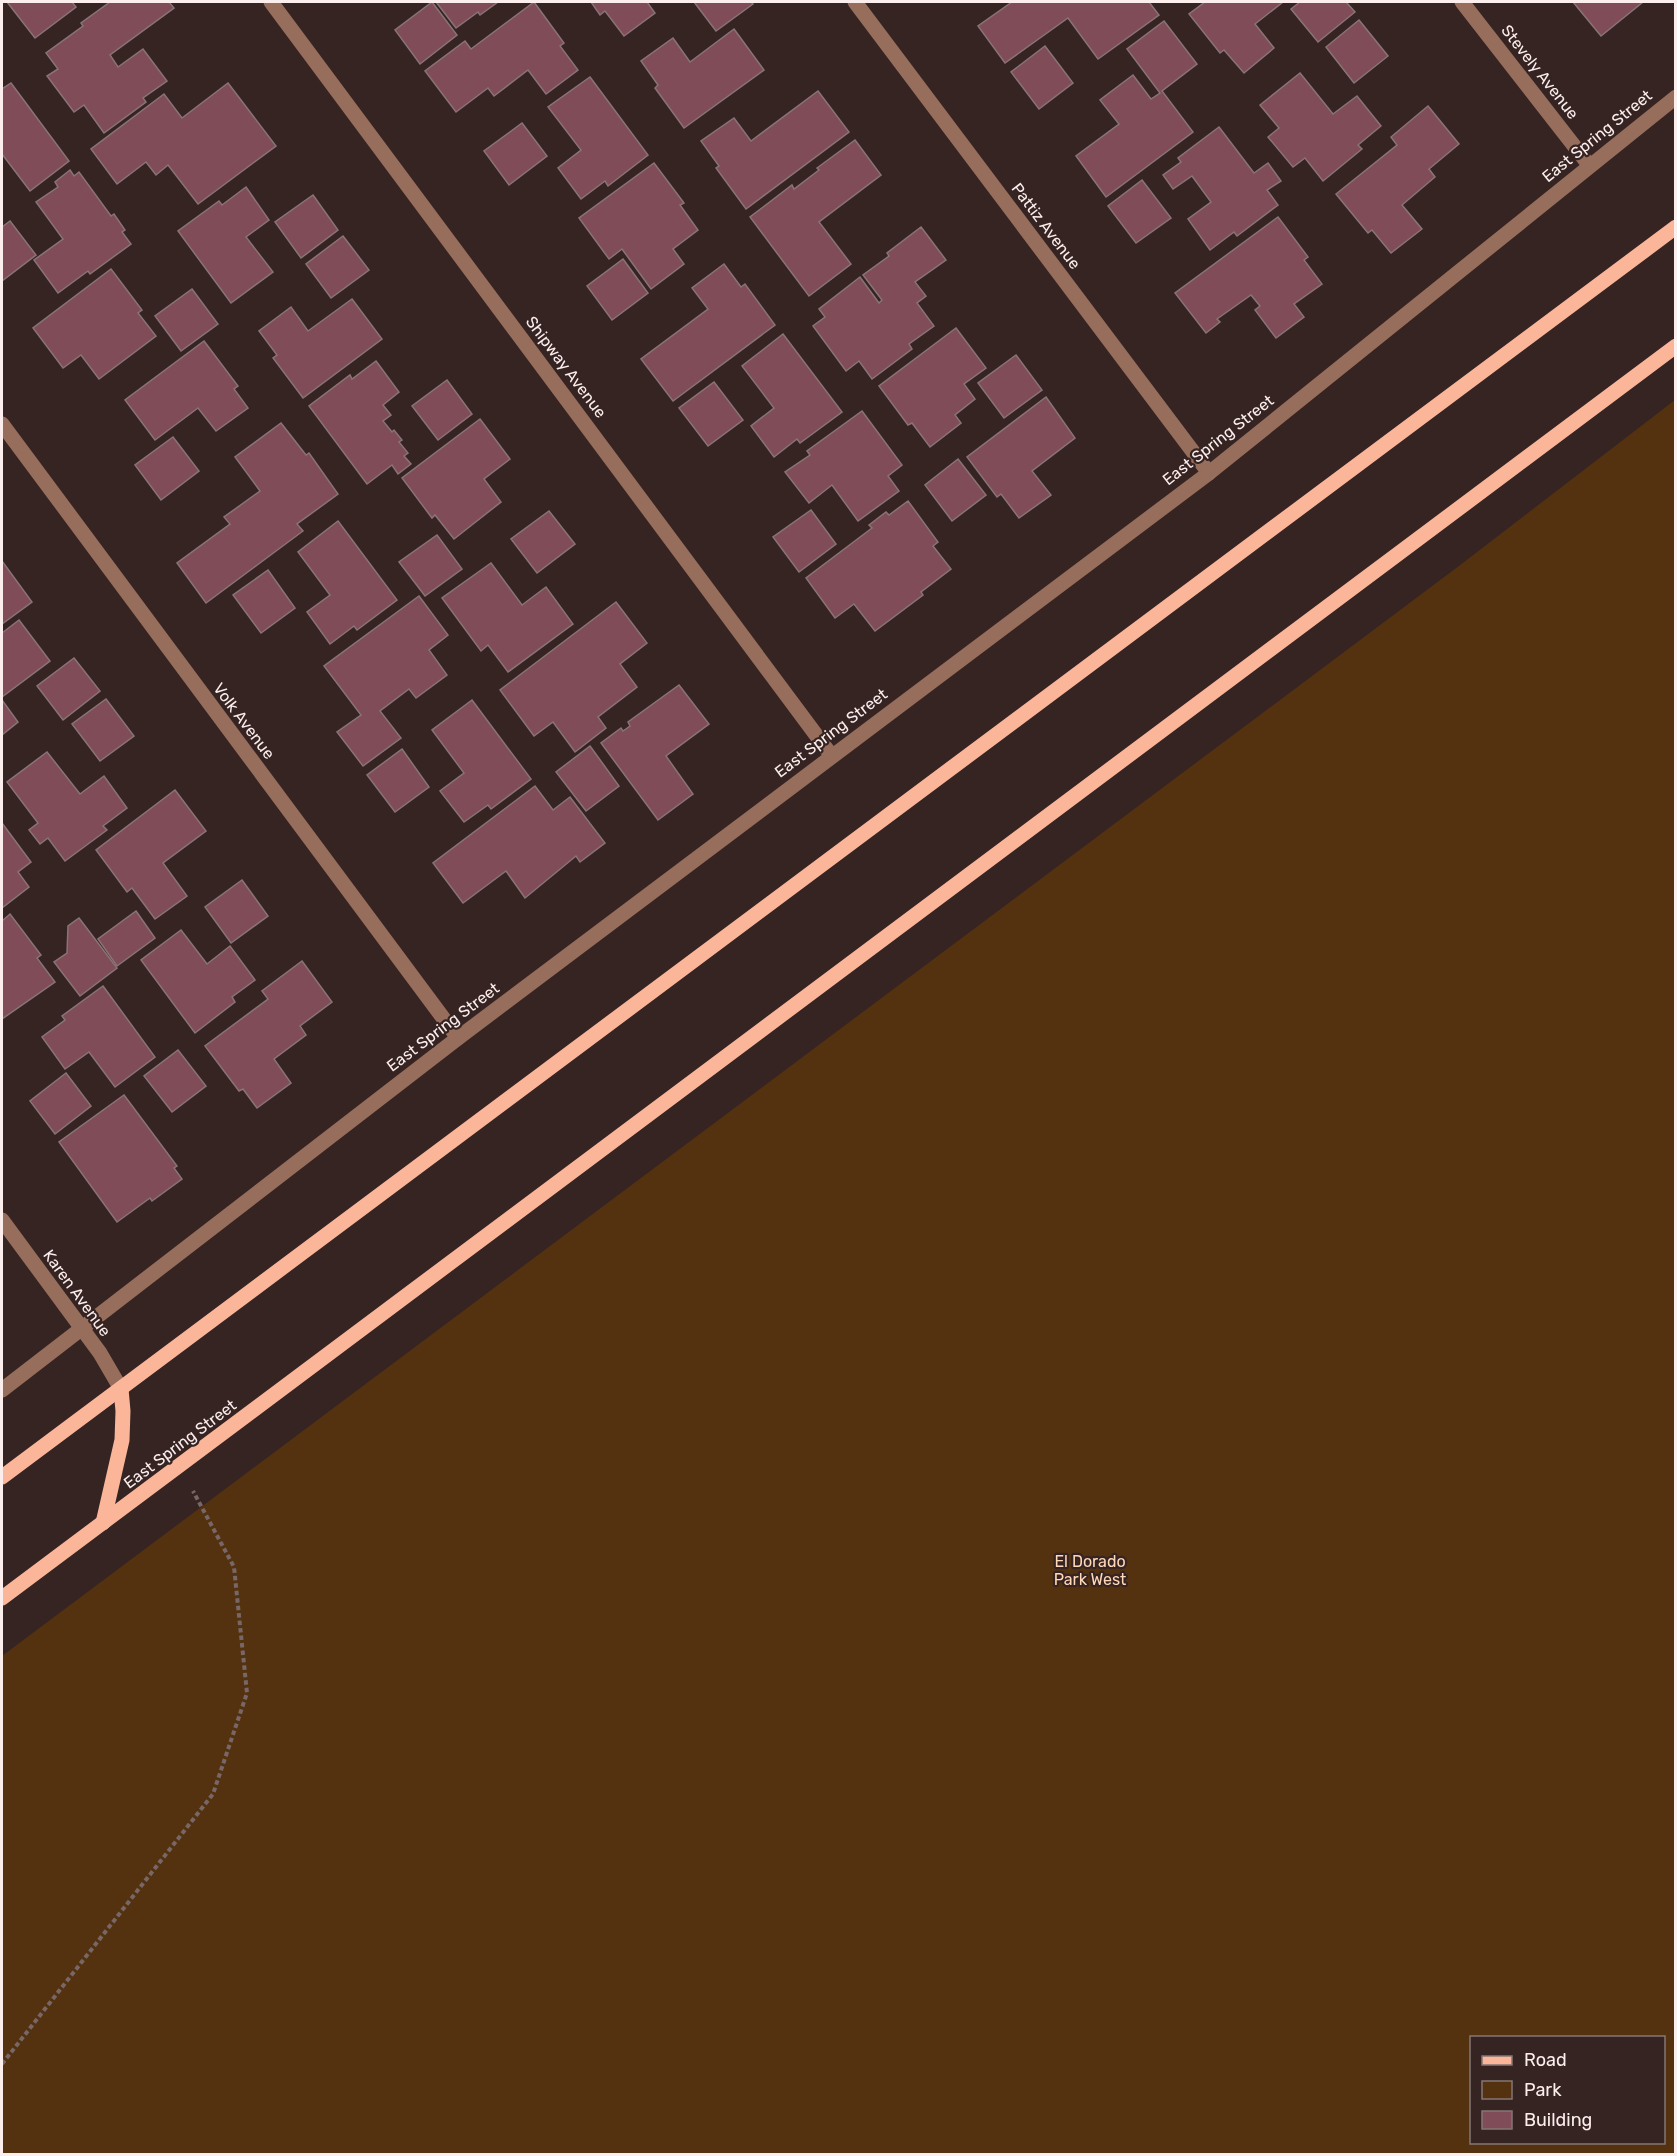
<svg xmlns="http://www.w3.org/2000/svg" width="1677" height="2156" viewBox="0 0 1677 2156" font-family="Rubik,sans-serif">
<rect width="100%" height="100%" fill="#362423"/>
<!-- green -->
<path fill="#55320f" fill-rule="evenodd" d="M1675 400V2154H2V1656L1455 569ZM1472 2038H1664V2142H1472Z"/>
<!-- building -->
<g fill="#804c57" stroke="#897377" stroke-width="1.5">
<polygon points="7,2 72,2 76,7 35,38"/>
<polygon points="110,2 169,2 174,8 110,55 118,67 143,49 167,81 143,98 146,102 104,133 84,105 74,112 47,76 58,69 46,53 83,26 81,23"/>
<polygon points="432,2 457,35 420,64 395,30"/>
<polygon points="436,2 498,2 480,15 478,12 456,28"/>
<polygon points="534,2 564,43 560,46 578,70 546,94 528,70 494,96 488,88 456,112 425,71 465,41 471,49"/>
<polygon points="591,2 647,2 655,13 624,36 605,11 600,15"/>
<polygon points="694,2 751,2 753,4 716,31"/>
<polygon points="1012,2 1149,2 1159,15 1098,59 1068,18 1005,63 978,26"/>
<polygon points="1205,2 1283,2 1255,24 1274,48 1244,73 1224,50 1220,53 1189,14"/>
<polygon points="1300,2 1346,2 1355,12 1318,42 1291,9"/>
<polygon points="1573,2 1643,2 1601,36"/>
<polygon points="1359,20 1388,56 1354,83 1326,47"/>
<polygon points="1164,21 1197,64 1162,91 1193,132 1106,197 1076,156 1119,124 1100,100 1133,75 1151,99 1160,93 1127,49"/>
<polygon points="734,29 764,70 684,128 655,88 658,85 641,61 673,38 690,62"/>
<polygon points="1045,46 1073,83 1039,109 1011,72"/>
<polygon points="1300,73 1333,114 1357,96 1381,126 1358,145 1362,149 1323,181 1305,158 1293,167 1268,137 1279,128 1260,105"/>
<polygon points="590,77 648,155 608,186 605,181 581,199 558,168 581,150 548,107"/>
<polygon points="11,83 69,161 30,191 2,154 2,89"/>
<polygon points="228,83 276,146 198,204 168,165 156,175 146,162 117,184 91,149 164,94 182,118"/>
<polygon points="818,91 849,132 746,209 716,168 719,166 701,141 734,118 751,141"/>
<polygon points="1428,106 1459,144 1429,169 1435,177 1402,205 1422,229 1391,253 1372,230 1368,233 1336,194 1397,145 1391,137"/>
<polygon points="522,123 547,156 509,185 484,151"/>
<polygon points="1219,127 1254,173 1268,163 1281,181 1267,190 1278,205 1237,236 1234,232 1210,250 1188,219 1211,202 1192,176 1173,189 1163,175 1181,162 1178,158"/>
<polygon points="855,140 881,175 819,222 851,264 809,296 750,217 792,185 794,189 819,170 817,168"/>
<polygon points="654,163 684,203 680,205 698,230 673,249 684,264 651,289 622,249 609,259 579,218"/>
<polygon points="70,170 74,176 79,172 111,216 114,214 125,230 122,232 131,244 90,274 88,271 58,293 34,260 63,239 36,202 58,187 55,182"/>
<polygon points="1142,180 1171,218 1136,243 1108,206"/>
<polygon points="246,187 269,220 246,237 273,272 231,303 178,231 219,201 222,205"/>
<polygon points="313,195 338,230 301,258 275,222"/>
<polygon points="1278,217 1308,257 1304,260 1322,284 1294,304 1304,317 1276,338 1255,310 1260,306 1251,295 1217,319 1220,322 1206,333 1175,293"/>
<polygon points="10,221 36,255 2,281 2,227"/>
<polygon points="921,227 946,260 915,282 926,296 917,303 934,326 909,344 912,349 872,379 859,361 846,371 813,326 825,317 819,309 860,277 879,303 882,300 863,275 889,256 887,253"/>
<polygon points="343,236 369,270 331,298 306,264"/>
<polygon points="623,259 648,293 612,320 587,286"/>
<polygon points="724,264 741,287 745,284 775,325 673,401 641,359 708,309 692,288"/>
<polygon points="111,269 142,310 138,313 156,336 99,379 81,355 63,368 33,328"/>
<polygon points="192,289 218,324 181,351 155,316"/>
<polygon points="352,299 382,339 303,398 273,358 277,355 259,331 291,307 308,331"/>
<polygon points="956,328 986,368 964,384 975,399 955,415 961,423 930,447 912,423 908,425 879,386"/>
<polygon points="783,334 842,412 800,443 797,439 774,457 751,426 774,408 742,366"/>
<polygon points="204,341 238,386 234,389 248,408 216,431 198,408 155,440 125,400"/>
<polygon points="1016,355 1042,390 1004,418 978,383"/>
<polygon points="376,361 399,392 383,405 391,415 383,421 392,432 394,430 402,440 399,442 408,453 404,456 411,464 398,474 392,465 367,484 309,406 350,375 352,379"/>
<polygon points="447,380 472,414 438,440 412,406"/>
<polygon points="714,382 743,420 708,446 679,408"/>
<polygon points="1046,397 1075,438 1032,471 1051,495 1019,518 1001,494 997,497 967,457"/>
<polygon points="862,411 902,465 888,476 899,491 858,521 832,485 809,503 785,472 810,455 807,451"/>
<polygon points="480,419 510,459 484,479 501,502 454,539 435,515 432,518 402,478"/>
<polygon points="281,423 306,455 309,453 338,494 297,524 303,531 206,603 177,563 230,524 224,517 260,491 235,457"/>
<polygon points="173,437 199,471 161,500 135,465"/>
<polygon points="958,459 986,495 952,521 925,485"/>
<polygon points="908,501 938,542 933,546 951,569 921,592 923,595 875,631 854,604 835,618 806,578 872,528 869,525 886,512 889,515"/>
<polygon points="811,510 836,544 799,572 773,537"/>
<polygon points="549,511 575,544 537,573 511,539"/>
<polygon points="338,521 397,600 357,630 354,626 330,644 307,612 330,595 298,552"/>
<polygon points="437,535 462,569 425,596 399,562"/>
<polygon points="2,561 32,602 2,624"/>
<polygon points="491,563 522,605 546,587 573,624 508,672 488,645 481,651 442,598"/>
<polygon points="268,570 295,608 261,633 233,595"/>
<polygon points="419,596 448,635 429,650 447,675 416,698 409,689 380,711 401,738 363,766 337,732 361,715 324,666"/>
<polygon points="616,602 647,643 620,664 637,687 598,717 606,728 575,752 553,722 534,736 500,690"/>
<polygon points="19,620 50,661 2,697 2,633"/>
<polygon points="74,658 100,691 63,720 37,686"/>
<polygon points="679,685 709,724 666,756 693,794 658,820 601,743 621,728 623,731 630,726 628,722"/>
<polygon points="106,699 134,736 100,761 72,724"/>
<polygon points="2,700 18,722 2,735"/>
<polygon points="472,700 531,779 491,809 488,805 464,822 440,791 464,773 432,730"/>
<polygon points="590,746 619,786 586,811 556,772"/>
<polygon points="402,749 429,787 395,812 367,775"/>
<polygon points="47,752 80,794 104,776 127,808 103,826 107,830 65,861 48,838 40,844 29,830 38,823 7,782"/>
<polygon points="535,786 553,810 570,797 605,843 580,862 576,856 525,898 506,871 463,903 433,863"/>
<polygon points="175,790 206,831 163,863 187,896 155,919 132,888 127,892 96,850"/>
<polygon points="2,823 31,862 18,872 29,887 2,908"/>
<polygon points="242,880 268,916 231,943 205,907"/>
<polygon points="136,911 155,938 117,966 98,939"/>
<polygon points="10,914 41,955 37,958 55,982 2,1019 2,921"/>
<polygon points="79,918 117,968 80,996 54,962 67,953 68,926"/>
<polygon points="181,930 207,964 230,946 255,980 232,997 235,1002 195,1033 141,960"/>
<polygon points="302,961 332,1002 300,1026 306,1035 274,1059 291,1083 257,1108 243,1089 239,1091 205,1046 268,999 262,991"/>
<polygon points="103,986 155,1057 115,1087 89,1052 65,1069 42,1037 65,1020 62,1016"/>
<polygon points="178,1050 206,1086 172,1112 144,1076"/>
<polygon points="66,1073 91,1106 55,1134 30,1101"/>
<polygon points="124,1095 177,1166 174,1168 182,1179 152,1201 150,1198 117,1222 59,1142"/>
</g>
<g fill="none" stroke-linecap="round" stroke-linejoin="round">
<!-- path -->
<polyline stroke="#776766" stroke-width="4" stroke-dasharray="4.5 3" stroke-linecap="butt" points="2,2064 213,1794 247,1693 234,1567 193,1491"/>
<!-- minor -->
<g stroke="#976d5c" stroke-width="15">
<polyline points="271,2 831,755"/>
<polyline points="855,2 1209,473"/>
<polyline points="1462,2 1589,165"/>
<polyline points="2,424 458,1038"/>
<polyline points="2,1220 100,1353 121,1389"/>
<polyline points="2,1390 458,1038 1209,473 1676,97"/>
</g>
<!-- major -->
<g stroke="#fbb599" stroke-width="15">
<polyline points="2,1477 1676,227"/>
<polyline points="103,1523 122,1440 123,1411 121,1389"/>
<polyline points="2,1598 1676,346"/>
</g>
</g>
<g text-anchor="middle" dominant-baseline="central" stroke-width="4.5" stroke-linejoin="round" paint-order="stroke">
<!-- street labels -->
<g font-size="16" fill="#fbeeed" stroke="#362423">
<text transform="translate(1540 72) rotate(52)">Stevely Avenue</text>
<text transform="translate(1597 136) rotate(-39)">East Spring Street</text>
<text transform="translate(1046 226) rotate(53)">Pattiz Avenue</text>
<text transform="translate(566 367) rotate(53)">Shipway Avenue</text>
<text transform="translate(1218 440) rotate(-38)">East Spring Street</text>
<text transform="translate(244 721) rotate(53)">Volk Avenue</text>
<text transform="translate(831 733) rotate(-37)">East Spring Street</text>
<text transform="translate(443 1027) rotate(-37)">East Spring Street</text>
<text transform="translate(77 1293) rotate(54)">Karen Avenue</text>
<text transform="translate(180 1444) rotate(-37)">East Spring Street</text>
</g>
<!-- park labels -->
<g font-size="16" fill="#ffd8b7" stroke="#362423">
<text x="1090" y="1561">El Dorado<tspan x="1090" dy="18">Park West</tspan></text>
</g>
</g>
<!-- border -->
<rect width="1677" height="2156" fill="none" stroke="#fbeeed" stroke-width="6"/>
<!-- legend -->
<rect x="1470" y="2036" width="195" height="108" fill="#362423" stroke="#857574" stroke-width="1.5"/>
<rect x="1482" y="2056" width="30" height="9" fill="#fbb599" stroke="#857574" stroke-width="1.5"/>
<text x="1524" y="2066" font-size="18" fill="#fbeeed">Road</text>
<rect x="1482" y="2081" width="30" height="18" fill="#55320f" stroke="#857574" stroke-width="1.5"/>
<text x="1524" y="2096" font-size="18" fill="#fbeeed">Park</text>
<rect x="1482" y="2111" width="30" height="18" fill="#804c57" stroke="#857574" stroke-width="1.5"/>
<text x="1524" y="2126" font-size="18" fill="#fbeeed">Building</text>
</svg>
